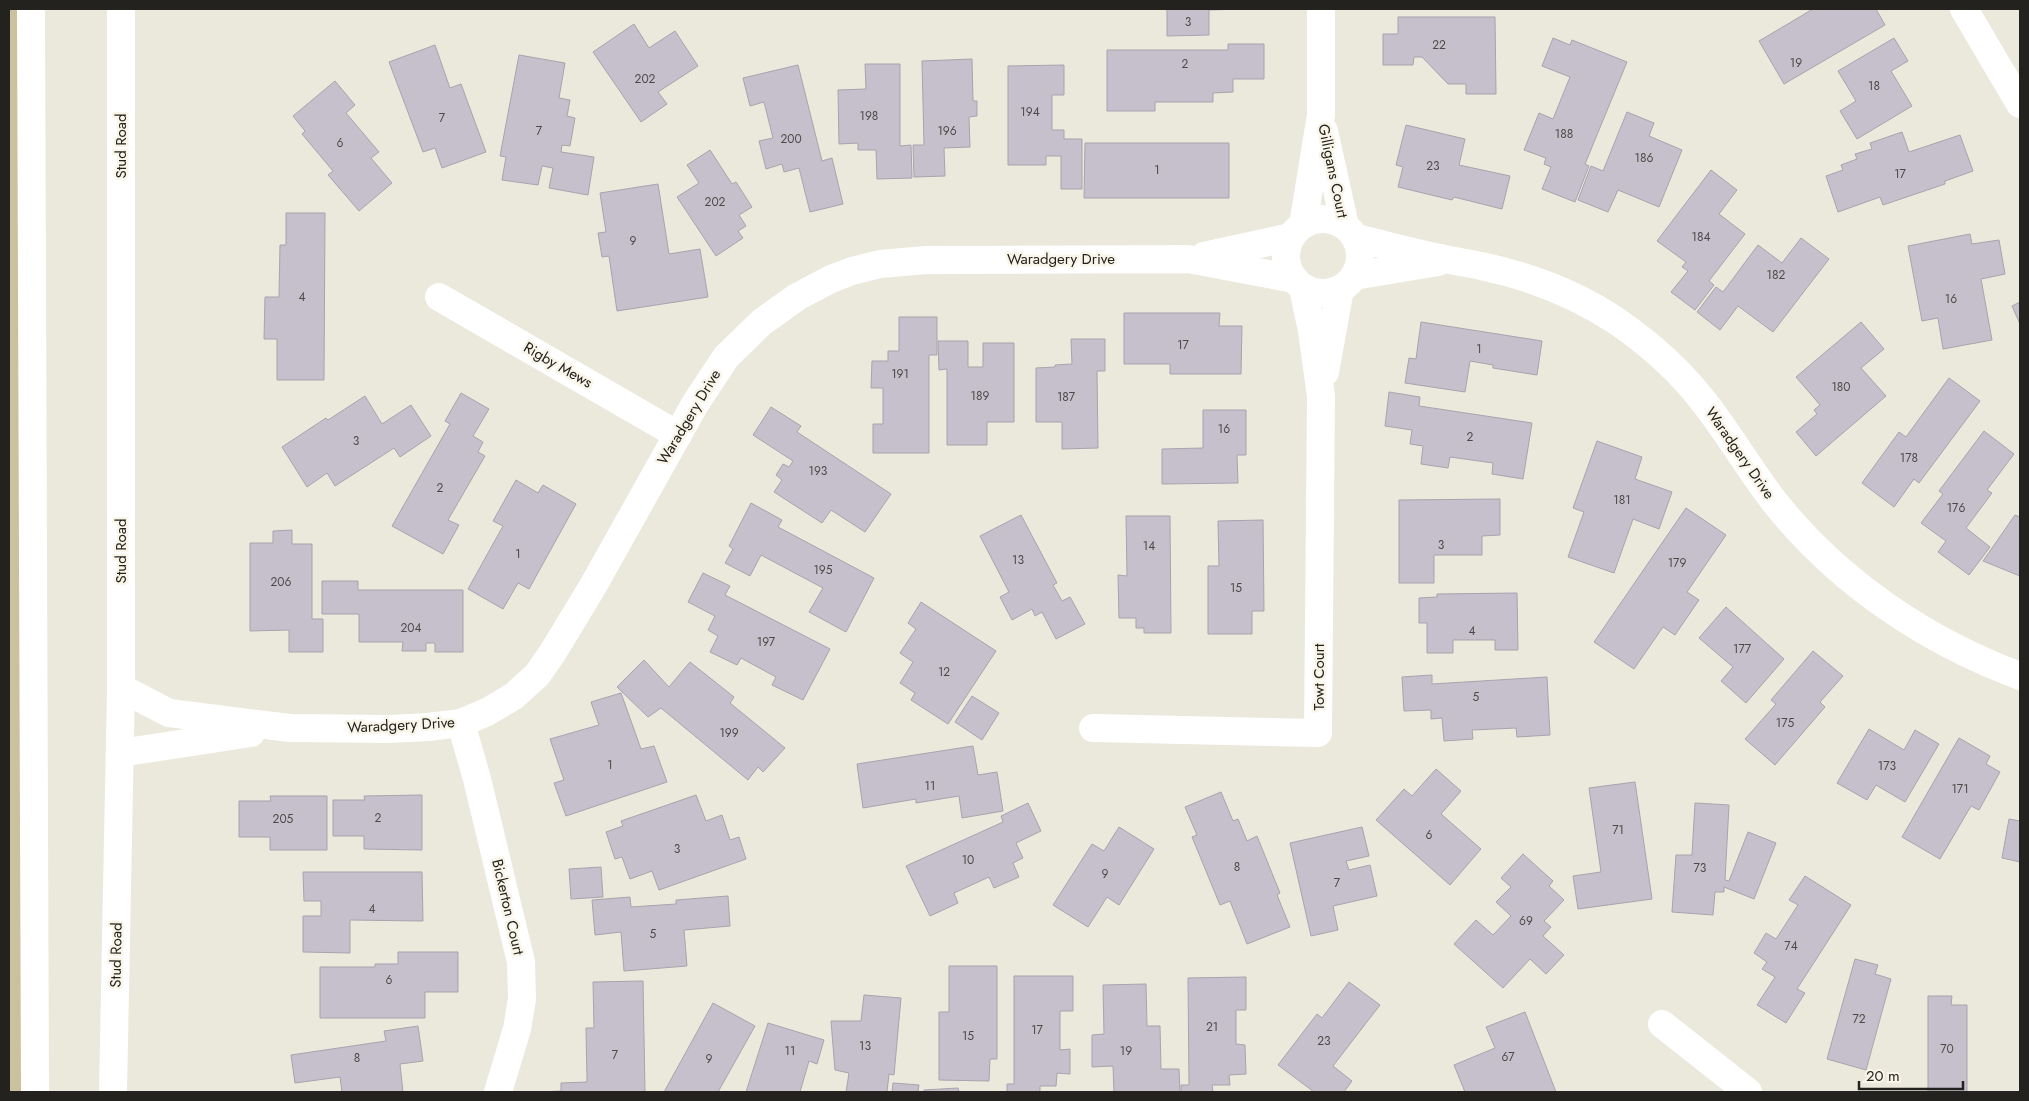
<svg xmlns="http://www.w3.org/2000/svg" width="2029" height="1101" viewBox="0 0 2029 1101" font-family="Jost,sans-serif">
<rect width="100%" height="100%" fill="#ebe8dc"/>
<!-- green -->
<polygon fill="#ccc19e" points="9,9 31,9 35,1092 9,1092"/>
<!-- building -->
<g fill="#c5c0cb" stroke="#a8a3ad">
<polygon points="1167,9 1243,9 1209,10 1209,35 1167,36"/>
<polygon points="1813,9 1876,9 1885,25 1784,84 1759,41"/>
<polygon points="1398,17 1495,17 1496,94 1466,94 1466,84 1448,84 1422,57 1414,57 1413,65 1383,65 1383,34 1398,34"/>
<polygon points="634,24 649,48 675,31 698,66 658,92 667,104 641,122 593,52"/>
<polygon points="1553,38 1570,45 1572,40 1627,62 1585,164 1589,166 1575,202 1542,189 1551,167 1544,164 1546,158 1524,150 1539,113 1553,119 1570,77 1542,66"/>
<polygon points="1894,38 1908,61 1891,71 1912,106 1857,139 1840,111 1856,101 1838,71"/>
<polygon points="1228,44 1264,44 1264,79 1233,79 1233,92 1213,93 1213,102 1155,102 1155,111 1107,111 1107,50 1228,50"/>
<polygon points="435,45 450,88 461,84 486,152 442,168 435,148 423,152 389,62"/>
<polygon points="519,55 565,63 559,98 570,100 567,116 575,118 570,146 562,145 561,152 594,157 588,195 549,188 553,168 542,166 538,185 502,180 506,157 500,156"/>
<polygon points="972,59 973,101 977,101 977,116 969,117 970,147 944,148 945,176 914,177 913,145 924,145 922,61"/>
<polygon points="865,64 900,64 900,146 911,145 912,178 877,179 876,150 858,150 858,143 839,144 838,90 866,89"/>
<polygon points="798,65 822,161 832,158 843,204 810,212 799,168 784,172 782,164 766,169 759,141 773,138 764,102 750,106 743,78"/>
<polygon points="1064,65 1064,95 1052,95 1052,130 1064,130 1064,139 1082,139 1082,189 1061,189 1061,156 1046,156 1046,165 1008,165 1008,66"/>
<polygon points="335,81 355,105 346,113 379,152 371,158 392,183 359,211 328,175 333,171 302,134 305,131 293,116"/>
<polygon points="1627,112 1654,123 1649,136 1682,150 1659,207 1618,190 1608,212 1578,200 1591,166 1603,171"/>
<polygon points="1406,125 1465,139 1459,165 1510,176 1502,209 1454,197 1452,200 1398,187 1403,167 1396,165"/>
<polygon points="1902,132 1909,152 1960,135 1973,171 1945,181 1945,184 1883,205 1880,197 1838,212 1826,176 1843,170 1841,165 1857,159 1855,154 1872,149 1870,143"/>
<polygon points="1085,143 1229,143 1229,198 1084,198"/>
<polygon points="710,150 732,184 736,182 752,207 739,215 746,226 738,231 743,238 716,256 677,197 699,183 687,165"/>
<polygon points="1711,170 1737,190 1719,214 1745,234 1709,281 1714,285 1695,310 1671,292 1688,271 1682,267 1686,262 1657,241"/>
<polygon points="658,184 669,254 700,249 708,297 617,311 609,256 602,257 598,233 606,232 600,193"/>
<polygon points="286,213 325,213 324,380 277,380 277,339 264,339 265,297 279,297 280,245 286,245"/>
<polygon points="1970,234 1972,244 1999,240 2005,274 1981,279 1992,340 1943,349 1938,318 1922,321 1908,246"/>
<polygon points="1801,238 1829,259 1773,332 1738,306 1720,330 1697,312 1716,287 1723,292 1758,245 1782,263"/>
<polygon points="2020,302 2020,324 2012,306"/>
<polygon points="1124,313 1220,313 1219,326 1242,326 1241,374 1170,374 1170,364 1124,364"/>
<polygon points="899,317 937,317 937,355 929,355 929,453 873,453 873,424 883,424 883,388 871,388 872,361 888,361 888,351 899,351"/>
<polygon points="1421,322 1542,341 1537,375 1493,368 1493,365 1470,361 1465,392 1405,383 1409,358 1416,359"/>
<polygon points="1861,322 1884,349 1861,368 1886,396 1816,456 1796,432 1817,414 1814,410 1820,405 1796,377"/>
<polygon points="1071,339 1105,339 1105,371 1097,371 1098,448 1062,449 1062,422 1036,422 1036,368 1055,367 1055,365 1072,364"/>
<polygon points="938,341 968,341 968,367 983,367 983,343 1014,343 1014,422 987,422 987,445 947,445 947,369 939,370"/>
<polygon points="1949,378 1980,401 1919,483 1914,479 1894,507 1862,483 1899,432 1906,437"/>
<polygon points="1389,392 1420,397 1419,406 1532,423 1523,479 1492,474 1493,463 1450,457 1448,468 1421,464 1423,446 1410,444 1412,430 1385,426"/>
<polygon points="461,393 489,409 473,436 483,442 478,452 485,456 448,520 459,525 443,554 392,526 450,424 445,421"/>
<polygon points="365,396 382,424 411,405 431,436 400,457 394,448 335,486 327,473 307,487 282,447 326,418 328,420"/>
<polygon points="771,407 801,426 797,432 891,494 865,532 831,510 822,523 774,492 782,480 776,475 783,464 789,467 793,461 753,435"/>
<polygon points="1203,410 1246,410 1246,455 1237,455 1238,483 1162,484 1162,449 1203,448"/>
<polygon points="1984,431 2014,454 1987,490 1992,493 1966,528 1990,547 1969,575 1938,552 1946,541 1921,523 1943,494 1939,491"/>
<polygon points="1597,441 1642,457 1635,479 1672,492 1659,529 1633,519 1614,573 1568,557 1584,512 1573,508"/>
<polygon points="516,480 538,493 543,485 576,504 529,589 518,583 503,609 468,589 503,526 493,521"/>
<polygon points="1500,499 1500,535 1482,536 1482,555 1434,555 1434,583 1399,583 1399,500"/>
<polygon points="751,503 782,520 778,527 874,578 846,632 809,612 823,588 761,555 750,576 725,563 733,549 729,546"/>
<polygon points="1686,508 1726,535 1687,592 1699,600 1675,635 1663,627 1634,669 1594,642"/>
<polygon points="1021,515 1057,583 1053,585 1062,601 1070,597 1085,624 1056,639 1042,612 1035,616 1032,609 1012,620 1000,597 1009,592 980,536"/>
<polygon points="2015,515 2020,517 2020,576 1983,561"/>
<polygon points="1126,516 1170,516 1171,633 1144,633 1144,628 1136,628 1136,618 1119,618 1118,575 1127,576"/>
<polygon points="1263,520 1264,611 1252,611 1252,634 1208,634 1208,566 1219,566 1218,521"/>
<polygon points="292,530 292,544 312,544 312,619 323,619 323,652 289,652 289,630 250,631 250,543 273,543 273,531"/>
<polygon points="703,573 730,586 725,595 830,649 803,700 772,685 776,677 741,658 737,665 710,652 718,636 708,630 715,616 688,602"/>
<polygon points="322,581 358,581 358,590 463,590 463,652 435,652 435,643 426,643 426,651 402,651 403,642 359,642 359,614 322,614"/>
<polygon points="1517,593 1518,650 1495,650 1495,640 1453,640 1453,653 1427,653 1427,623 1419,623 1419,598 1437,597 1437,594"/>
<polygon points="921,602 996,651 948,724 911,700 915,693 900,683 913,662 900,653 916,629 908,623"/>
<polygon points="1726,607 1784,659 1746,703 1721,681 1733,667 1699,638"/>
<polygon points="1813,651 1843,676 1820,702 1825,707 1775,765 1745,739 1776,704 1771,700"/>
<polygon points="644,660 669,687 690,662 734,697 730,703 785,748 763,772 758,767 748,780 661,708 648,717 617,687"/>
<polygon points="1432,675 1432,684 1547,677 1550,735 1517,737 1516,728 1472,730 1473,739 1444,741 1442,718 1431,719 1431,710 1404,711 1402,677"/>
<polygon points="621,693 641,749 654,746 667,782 566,816 554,783 564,780 550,739 599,725 591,702"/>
<polygon points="972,696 999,713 982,740 955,722"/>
<polygon points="1869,729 1904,750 1915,730 1939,744 1905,802 1876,785 1867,800 1837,783"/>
<polygon points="1959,738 1990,756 1986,764 2000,772 1979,810 1971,806 1940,859 1902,837"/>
<polygon points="973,746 978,775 997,772 1003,811 962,818 959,796 916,803 916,799 863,808 857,764"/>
<polygon points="1436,769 1461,791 1441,814 1481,849 1450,885 1376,820 1404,789 1412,796"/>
<polygon points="1635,782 1652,899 1578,909 1573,876 1601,872 1589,788"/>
<polygon points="1221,792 1233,821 1238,819 1247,841 1257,836 1280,893 1277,895 1290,927 1247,944 1230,901 1220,905 1192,837 1197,835 1185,807"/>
<polygon points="422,795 422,850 364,849 364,836 333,836 333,800 365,800 364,796"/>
<polygon points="696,795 706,821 722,815 730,840 739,837 746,859 659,890 652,871 630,879 622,857 615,859 606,832 623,826 621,821"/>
<polygon points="270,796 327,796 327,850 270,850 270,837 239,837 239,801 271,801"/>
<polygon points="1028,803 1041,831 1016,843 1023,858 1013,863 1019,877 994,888 989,877 954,893 958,903 930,916 906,866 1003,822 1001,816"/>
<polygon points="1695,803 1729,805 1725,880 1729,881 1748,832 1776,843 1754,899 1724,887 1724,892 1715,892 1713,915 1672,912 1676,855 1692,855"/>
<polygon points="2009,819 2020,821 2020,862 2002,858"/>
<polygon points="1119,827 1154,849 1119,905 1107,897 1088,927 1053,905 1092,844 1104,851"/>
<polygon points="1362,827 1369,856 1346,861 1349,870 1370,865 1377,896 1333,906 1338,930 1311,936 1290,843"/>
<polygon points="1523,854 1553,881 1549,886 1564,900 1544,921 1551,927 1543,936 1564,955 1546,974 1530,959 1503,988 1454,944 1476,920 1493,935 1511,916 1496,902 1511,887 1501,878"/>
<polygon points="601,867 603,897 571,899 569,869"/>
<polygon points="303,872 422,872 423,921 350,920 350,953 303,952 303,916 321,916 321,901 304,901"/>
<polygon points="1805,876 1851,905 1797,989 1805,993 1786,1023 1757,1005 1775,977 1762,969 1767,962 1754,953 1766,933 1776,939 1798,905 1789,900"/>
<polygon points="728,896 730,926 684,930 687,966 624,971 621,932 595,935 592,900 630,897 631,907 676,904 676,900"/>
<polygon points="398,952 458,952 458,992 425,992 425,1018 320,1018 320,967 375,967 375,964 398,964"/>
<polygon points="1855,959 1878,965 1875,974 1891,979 1866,1070 1827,1059"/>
<polygon points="949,966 997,966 997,1059 990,1059 989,1081 939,1080 939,1012 949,1012"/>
<polygon points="1014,976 1073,976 1073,1011 1060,1011 1060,1050 1070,1049 1070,1074 1057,1073 1056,1086 1040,1086 1040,1092 1007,1092 1007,1084 1014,1084"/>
<polygon points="1246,977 1246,1010 1236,1010 1236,1044 1245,1045 1246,1074 1229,1075 1230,1085 1212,1085 1213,1092 1181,1092 1181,1085 1189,1085 1188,978"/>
<polygon points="643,981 645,1092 541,1092 561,1091 561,1083 587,1082 586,1028 594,1028 593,982"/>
<polygon points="1349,982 1380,1005 1333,1066 1352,1081 1344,1092 1314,1092 1278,1065 1317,1014 1322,1018"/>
<polygon points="1146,984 1147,1026 1160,1026 1161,1069 1179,1069 1180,1092 1114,1092 1113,1066 1092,1067 1092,1035 1104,1034 1103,985"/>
<polygon points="864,995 901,998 894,1075 889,1074 887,1092 846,1092 849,1073 835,1070 831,1021 861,1021"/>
<polygon points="1928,996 1952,996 1951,1005 1967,1005 1967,1092 1928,1092"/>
<polygon points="713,1003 755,1026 718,1092 664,1092"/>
<polygon points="1525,1012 1556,1092 1465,1092 1454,1065 1495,1048 1486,1027"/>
<polygon points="768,1023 824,1040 817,1064 809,1061 800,1092 746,1092"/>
<polygon points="418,1026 423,1061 400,1064 403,1092 342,1092 340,1077 295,1083 291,1055 386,1041 384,1031"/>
<polygon points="893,1083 919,1085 918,1092 892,1092"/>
<polygon points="958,1088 959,1092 924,1092 924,1090"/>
</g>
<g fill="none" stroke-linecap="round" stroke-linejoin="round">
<!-- minor -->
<g stroke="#fff" stroke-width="28">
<polyline points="1964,9 2020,104"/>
<polyline points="1324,131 1345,226"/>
<circle cx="1323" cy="256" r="37"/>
<polyline points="1303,225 1321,115 1321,9"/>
<path d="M1356 238C1386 245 1415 253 1445 259 1457 262 1469 263 1481 266 1529 276 1578 295 1618 322 1648 343 1677 368 1700 397 1728 431 1749 470 1777 505 1840 583 1926 641 2020 676"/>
<polyline points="1204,256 1291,237"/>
<polyline points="1354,276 1438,262"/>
<polyline points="439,297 678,435"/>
<polyline points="1325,372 1340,289"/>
<polyline points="121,688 169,713 290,728 389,729 428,727 461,723 487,712 514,696 537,675 553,652 593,586 695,404 726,357 762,322 797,297 831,279 852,271 880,264 926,260 1188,259 1294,279"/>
<polyline points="461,723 477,779 521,962 522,999 517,1029 498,1092"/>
<polyline points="1093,728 1318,733 1321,396 1312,331 1303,288"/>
<polyline points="120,753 251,733"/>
<polyline points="1662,1024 1748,1092"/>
</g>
<!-- trunk -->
<g stroke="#fff" stroke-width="28">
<polyline points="31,9 35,1092"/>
<polyline points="113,1092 121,688 121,9"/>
</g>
</g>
<g text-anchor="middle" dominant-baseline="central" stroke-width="5" stroke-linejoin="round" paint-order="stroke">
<!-- number labels -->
<g font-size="12" fill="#4c4a49">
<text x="1188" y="22">3</text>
<text x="1439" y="45">22</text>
<text x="1796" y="63">19</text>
<text x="1185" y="64">2</text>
<text x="645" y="79">202</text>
<text x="1874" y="86">18</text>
<text x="1030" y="112">194</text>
<text x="869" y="116">198</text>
<text x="442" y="118">7</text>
<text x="539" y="131">7</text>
<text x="947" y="131">196</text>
<text x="1564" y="134">188</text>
<text x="791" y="139">200</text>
<text x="340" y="143">6</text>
<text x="1644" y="158">186</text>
<text x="1433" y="166">23</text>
<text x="1157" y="170">1</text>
<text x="1900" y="174">17</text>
<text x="715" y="202">202</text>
<text x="1701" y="237">184</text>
<text x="633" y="241">9</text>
<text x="1776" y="275">182</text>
<text x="302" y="297">4</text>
<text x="1951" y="299">16</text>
<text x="1183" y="345">17</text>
<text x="1479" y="349">1</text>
<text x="900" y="374">191</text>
<text x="1841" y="387">180</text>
<text x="980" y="396">189</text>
<text x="1066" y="397">187</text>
<text x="1224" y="429">16</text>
<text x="1470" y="437">2</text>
<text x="356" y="441">3</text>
<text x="1909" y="458">178</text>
<text x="818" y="471">193</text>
<text x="440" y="488">2</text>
<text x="1622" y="500">181</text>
<text x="1956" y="508">176</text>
<text x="1441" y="545">3</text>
<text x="1149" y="546">14</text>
<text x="518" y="554">1</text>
<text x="1018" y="560">13</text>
<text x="1677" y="563">179</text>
<text x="823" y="570">195</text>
<text x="281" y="582">206</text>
<text x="1236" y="588">15</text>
<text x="411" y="628">204</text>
<text x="1472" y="631">4</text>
<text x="766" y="642">197</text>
<text x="1742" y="649">177</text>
<text x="944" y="672">12</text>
<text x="1476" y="697">5</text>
<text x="1785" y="723">175</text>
<text x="729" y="733">199</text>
<text x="610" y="765">1</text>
<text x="1887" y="766">173</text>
<text x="930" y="786">11</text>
<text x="1960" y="789">171</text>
<text x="378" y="818">2</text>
<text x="283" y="819">205</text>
<text x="1618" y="830">71</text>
<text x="1429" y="835">6</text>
<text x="677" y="849">3</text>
<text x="968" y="860">10</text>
<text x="1237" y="867">8</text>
<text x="1700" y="868">73</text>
<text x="1105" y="874">9</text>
<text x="1337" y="883">7</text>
<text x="372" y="909">4</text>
<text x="1526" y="921">69</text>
<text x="653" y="934">5</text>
<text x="1791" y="946">74</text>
<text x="389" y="980">6</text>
<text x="1859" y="1019">72</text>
<text x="1212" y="1027">21</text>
<text x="1037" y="1030">17</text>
<text x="968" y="1036">15</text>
<text x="1324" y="1041">23</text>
<text x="865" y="1046">13</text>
<text x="1947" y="1049">70</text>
<text x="790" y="1051">11</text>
<text x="1126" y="1051">19</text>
<text x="615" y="1055">7</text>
<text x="1508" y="1057">67</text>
<text x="357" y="1058">8</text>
<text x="709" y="1059">9</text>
</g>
<!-- street labels -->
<g font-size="15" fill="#24221e" stroke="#f9f5e9">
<text transform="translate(121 146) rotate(-90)">Stud Road</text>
<text transform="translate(1333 171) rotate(78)">Gilligans Court</text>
<text x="1061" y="259">Waradgery Drive</text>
<text transform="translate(558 365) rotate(30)">Rigby Mews</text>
<text transform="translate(689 417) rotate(-59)">Waradgery Drive</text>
<text transform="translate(1740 453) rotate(55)">Waradgery Drive</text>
<text transform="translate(121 551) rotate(-90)">Stud Road</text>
<text transform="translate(1319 677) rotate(-90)">Towt Court</text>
<text transform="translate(401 725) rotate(-3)">Waradgery Drive</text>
<text transform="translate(508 907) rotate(77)">Bickerton Court</text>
<text transform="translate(116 955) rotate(-89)">Stud Road</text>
</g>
</g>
<!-- border -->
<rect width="2029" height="1101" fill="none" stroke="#24221e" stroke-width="20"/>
<!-- scale -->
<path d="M1859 1081v8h104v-8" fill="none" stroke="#24221e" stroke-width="2.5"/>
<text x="1866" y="1081" font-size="15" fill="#24221e" stroke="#f9f5e9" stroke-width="4" paint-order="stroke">20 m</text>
</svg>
